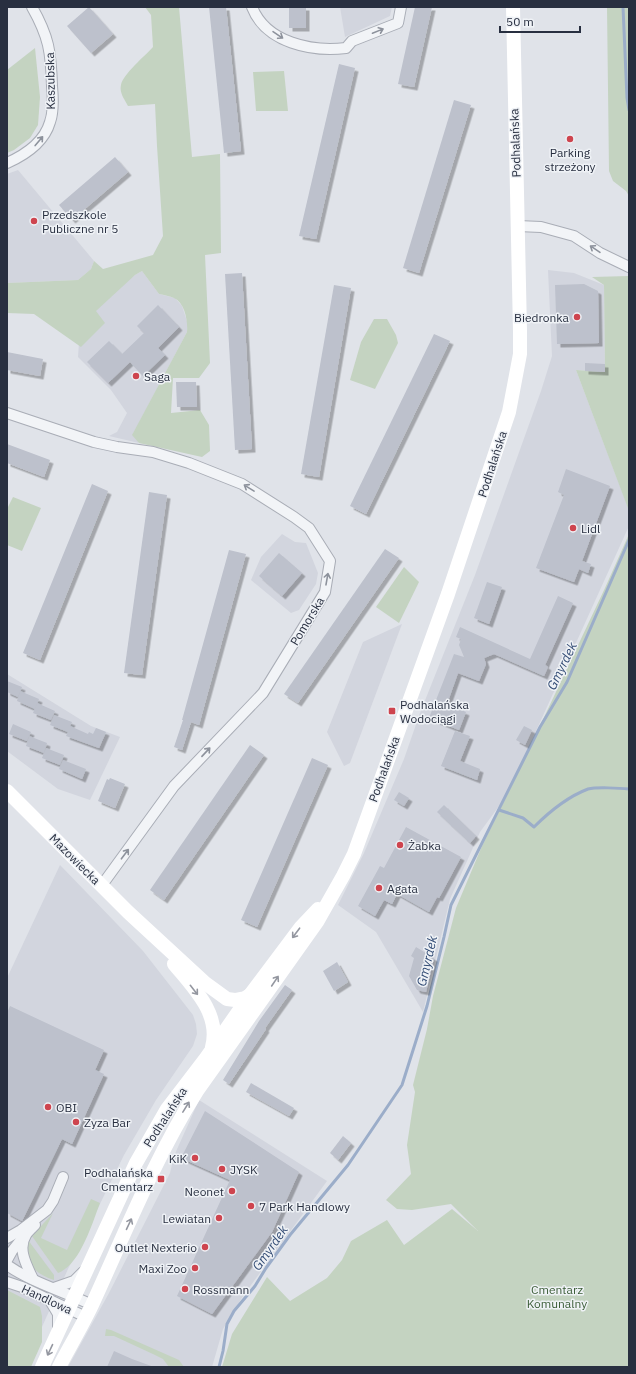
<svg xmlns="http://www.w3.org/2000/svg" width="636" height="1374" viewBox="0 0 636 1374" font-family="'IBM Plex Sans',sans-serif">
<defs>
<filter id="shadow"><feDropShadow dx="3.5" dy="3.5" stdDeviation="0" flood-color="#0004"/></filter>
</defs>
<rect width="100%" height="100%" fill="#e0e3e9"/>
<!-- built -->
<g fill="#d2d5de">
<polygon points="340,7 392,7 390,16 345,37"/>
<polygon points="18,170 94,261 91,269 78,280 7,283 7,174"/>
<polygon points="548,270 574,273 604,285 605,372 576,370 629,510 629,526 517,773 505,798 480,832 450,899 423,1012 376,932 338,905 364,853 404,759 420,713 475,575 541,391 552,356"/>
<polygon points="142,271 159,294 175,298 182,306 188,324 187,332 133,434 139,443 109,436 117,432 127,413 111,390 78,357 79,342 91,310 135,275"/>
<polygon points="282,534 295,542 306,543 318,573 316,584 299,610 291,613 251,580 261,557"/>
<polygon points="402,624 350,763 344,766 327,732 363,642"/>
<polygon points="7,674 91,726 120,737 90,800 58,789 7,751"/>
<polygon points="60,865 143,951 193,1015 196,1024 197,1034 193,1046 156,1100 124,1155 68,1269 24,1367 7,1367 7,978"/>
<polygon points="199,1100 327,1181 243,1296 223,1329 212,1367 68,1367 109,1293 170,1173 174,1156"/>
</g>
<!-- green -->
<g fill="#c4d3c1">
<path d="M145 7H179L192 157 220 154 221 253 205 255 210 363 199 378H173L171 413 200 410 209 425 210 451 202 457 139 443 132 435 187 332C188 321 185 303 174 298 170 296 164 295 159 294L142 271 135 275 96 311 105 323 81 347 34 314 7 313V283L78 280 91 269 94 261 103 269 153 255 163 236 157 146 155 104 128 106C125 100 119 93 121 85 123 74 145 56 153 47L151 15Z"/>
<polygon points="607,7 629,7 629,196 626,191 613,181 609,171"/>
<polygon points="35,48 40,97 38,125 30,138 14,150 7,153 7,70"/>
<polygon points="284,71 288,111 256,111 253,72"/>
<polygon points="629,276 629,511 576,370 605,372 604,285 592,277"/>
<polygon points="374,319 387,319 396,335 398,343 375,389 350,380 361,342"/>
<polygon points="13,497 41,508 22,551 7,545 7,509"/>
<polygon points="629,534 629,1367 222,1367 232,1334 267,1277 290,1301 327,1278 342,1260 351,1241 387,1220 404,1245 452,1209 478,1231 451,1204 412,1210 397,1209 386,1200 411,1174 407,1145 415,1092 413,1085 427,1029 433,996 456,908 482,846 514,781 605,588"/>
<polygon points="404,567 419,582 399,623 376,607"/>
<path d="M91 1199 100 1203C92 1224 80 1265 58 1273L32 1236 53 1213 41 1238 67 1250Z"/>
<path d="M28 1240 54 1275V1280C33 1273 25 1263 28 1240Z"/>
<polygon points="7,1290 40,1307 42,1316 42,1342 31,1367 7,1367"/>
<polygon points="106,1329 111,1330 179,1360 184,1367 169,1367 163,1359 155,1355 114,1336 105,1336"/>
</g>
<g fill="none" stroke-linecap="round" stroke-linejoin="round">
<!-- stream -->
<g stroke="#9badc9" stroke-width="3">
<polyline points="623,7 627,98 629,110"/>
<path d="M499 810 523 818 534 827C549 812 567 797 588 789 596 787 620 788 629 789"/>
<polyline points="219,1367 223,1351 227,1324 234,1311 255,1286 266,1268 290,1235 348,1165 402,1085 427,1006 444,937 451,905 540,727 567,682 629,540"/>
</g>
</g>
<!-- building -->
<g fill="#bdc1cc" filter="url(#shadow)">
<polygon points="89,7 113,34 91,53 67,26"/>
<polygon points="209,7 226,7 241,151 224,153"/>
<rect x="289" y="7" width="17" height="21"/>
<polygon points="415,7 432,7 414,87 398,84"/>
<polygon points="339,64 355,68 316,239 299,236"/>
<polygon points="454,100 471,105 419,273 403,268"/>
<polygon points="115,157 128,172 72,220 59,205"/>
<polygon points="242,273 252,449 235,450 225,274"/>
<polygon points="584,284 598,291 599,343 557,344 555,285"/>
<polygon points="334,285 351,288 319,477 301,474"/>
<polygon points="158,305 179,327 158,348 165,355 143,376 130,362 108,383 87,362 109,341 122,354 144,333 137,326"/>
<polygon points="434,334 450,341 366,514 350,506"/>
<polygon points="7,352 43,359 40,376 7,370"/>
<polygon points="585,363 605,364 605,372 585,371"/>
<polygon points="176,382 196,382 197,407 177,407"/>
<polygon points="7,444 50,460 44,477 7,463"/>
<polygon points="566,469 610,486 582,561 591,564 588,573 579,569 574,582 536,568 564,495 558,492"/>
<polygon points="92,484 108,491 40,660 23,653"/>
<polygon points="149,492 167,495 142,675 124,673"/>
<polygon points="385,549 399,558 298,703 284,694"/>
<polygon points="229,550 246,554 199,725 191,722 182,750 174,747 183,720 182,720"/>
<polygon points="279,553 302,573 282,596 259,576"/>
<polygon points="487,582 502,587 489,624 474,618"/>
<polygon points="558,596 573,603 545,665 548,667 544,676 494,654 484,658 486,664 479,681 458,673 447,704 466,712 459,730 429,718 454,654 464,657 459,645 461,639 456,637 460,627 530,659"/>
<polygon points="7,681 22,687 18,697 7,692"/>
<polygon points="20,691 39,699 35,709 17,701"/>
<polygon points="37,703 55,711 51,720 33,713"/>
<polygon points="54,715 72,722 70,726 88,734 89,732 93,734 96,728 106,732 99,748 66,736 70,728 68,732 50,725"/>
<polygon points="13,724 31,732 27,741 9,734"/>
<polygon points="524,726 532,730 525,745 516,740"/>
<polygon points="455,731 470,736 460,761 480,769 477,780 441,766"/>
<polygon points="29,736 47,743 44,753 26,746"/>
<polygon points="250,745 264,755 164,900 150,890"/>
<polygon points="46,748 64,755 60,765 42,758"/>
<polygon points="312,758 328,765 257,927 241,920"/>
<polygon points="63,760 86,769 82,779 59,769"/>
<polygon points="110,778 125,784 115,808 98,801 107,779 109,780"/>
<polygon points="399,792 409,798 404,806 394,800"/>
<polygon points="444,805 476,836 470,843 437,812"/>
<polygon points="406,827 461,857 439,898 437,897 429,912 397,894 392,904 384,900 375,916 358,906 380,866 384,868"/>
<polygon points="416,947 434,958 426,992 417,990 409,976 414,958 411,956"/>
<polygon points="337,962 348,982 334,991 323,971"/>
<polygon points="285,985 292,990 265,1028 266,1029 229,1084 223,1080 259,1021"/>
<polygon points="10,1006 104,1050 95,1070 104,1074 72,1144 62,1139 22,1221 7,1213 7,1013"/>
<polygon points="251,1083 294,1108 289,1116 246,1092"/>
<polygon points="205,1111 299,1172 272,1232 212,1314 177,1296 230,1180 181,1158"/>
<polygon points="343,1136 351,1143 338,1160 330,1153"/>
<polygon points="114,1351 132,1359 154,1367 107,1367"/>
</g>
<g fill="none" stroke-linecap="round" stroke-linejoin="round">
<defs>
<g id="street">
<path d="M252 7C266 43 312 52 346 48L352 41 398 23 401 7"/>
<path d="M7 163C25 155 44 143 50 122 54 111 53 97 52 86 51 52 49 37 32 7"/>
<polyline points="518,226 541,227 574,236 600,253 629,267"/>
<polyline points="7,413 94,442 117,447 153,452 189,463 242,484 294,517 309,528 330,561 325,592 263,693 174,786 102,885"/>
<polyline points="7,1238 21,1230 47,1210 53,1201 63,1177"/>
<polyline points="7,1260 12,1251 24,1236"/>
<path d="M7 1265C31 1282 65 1292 92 1305"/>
<path d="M33 1279C27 1266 17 1249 26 1235 28 1231 32 1228 35 1225"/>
<polyline points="7,1282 22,1287 86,1317"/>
<polyline points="54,1288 74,1281 83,1272"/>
<polyline points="49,1299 58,1314 58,1329"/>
</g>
</defs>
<!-- street casing -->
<use href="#street" stroke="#a9adb6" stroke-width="12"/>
<!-- street -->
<use href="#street" stroke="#f2f4f7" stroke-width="10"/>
<!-- secondary -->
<g stroke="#fff" stroke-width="14">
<polyline points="7,791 128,912 205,983 227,999 235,1000 245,998 250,995"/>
<path d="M174 964C193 987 221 1014 212 1047"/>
<polyline points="42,1367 136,1163 167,1109 206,1058 250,995 301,927 318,909"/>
<path d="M59 1367C70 1346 82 1326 92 1305 125 1233 155 1158 197 1091L317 922 343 876 354 854 448 594 509 412 520 354V331L513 7"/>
</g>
</g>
<!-- one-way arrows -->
<defs><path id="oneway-shaft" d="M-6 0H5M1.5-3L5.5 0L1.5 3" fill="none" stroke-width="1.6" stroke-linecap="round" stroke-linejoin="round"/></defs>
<g stroke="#8d929c">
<use href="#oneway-shaft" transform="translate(378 31) rotate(-22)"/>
<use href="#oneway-shaft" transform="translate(278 35) rotate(34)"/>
<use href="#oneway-shaft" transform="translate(39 141) rotate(-50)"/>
<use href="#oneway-shaft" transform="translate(595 249) rotate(-146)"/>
<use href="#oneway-shaft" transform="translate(249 488) rotate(-148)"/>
<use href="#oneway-shaft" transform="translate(327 579) rotate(-80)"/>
<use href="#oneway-shaft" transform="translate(206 752) rotate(-47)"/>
<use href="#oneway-shaft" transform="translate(125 854) rotate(-53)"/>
</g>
<g stroke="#9497a0">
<use href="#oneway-shaft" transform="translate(296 933) rotate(127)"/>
<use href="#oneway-shaft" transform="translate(275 981) rotate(-56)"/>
<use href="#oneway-shaft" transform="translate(194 990) rotate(52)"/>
<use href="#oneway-shaft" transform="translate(186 1107) rotate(-58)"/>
<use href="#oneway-shaft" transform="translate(129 1224) rotate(-65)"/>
<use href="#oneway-shaft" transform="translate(50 1350) rotate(115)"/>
</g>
<!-- markers -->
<g fill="#ce444e" stroke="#eff2f6" stroke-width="1.5">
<circle cx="570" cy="139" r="4"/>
<circle cx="34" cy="221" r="4"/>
<circle cx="577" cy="317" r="4"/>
<circle cx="136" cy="376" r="4"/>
<circle cx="573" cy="528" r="4"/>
<rect x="388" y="707" width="8" height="8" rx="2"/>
<circle cx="400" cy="845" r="4"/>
<circle cx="379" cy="888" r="4"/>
<circle cx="48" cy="1107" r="4"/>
<circle cx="76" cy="1122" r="4"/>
<circle cx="195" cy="1158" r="4"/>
<circle cx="222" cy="1169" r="4"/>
<rect x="157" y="1175" width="8" height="8" rx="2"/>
<circle cx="232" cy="1191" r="4"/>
<circle cx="251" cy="1206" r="4"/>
<circle cx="219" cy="1218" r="4"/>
<circle cx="205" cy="1247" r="4"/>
<circle cx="195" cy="1268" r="4"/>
<circle cx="185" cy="1289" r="4"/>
</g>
<g text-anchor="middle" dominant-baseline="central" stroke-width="3" stroke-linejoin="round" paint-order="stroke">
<!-- street labels -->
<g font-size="12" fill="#282f40" stroke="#eff2f6">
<text transform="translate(50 81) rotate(-91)">Kaszubska</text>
<text transform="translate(515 143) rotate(-92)">Podhalańska</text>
<text transform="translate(492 464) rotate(-72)">Podhalańska</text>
<text transform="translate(307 621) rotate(-59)">Pomorska</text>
<text transform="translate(384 769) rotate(-70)">Podhalańska</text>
<text transform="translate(75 859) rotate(45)">Mazowiecka</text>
<text transform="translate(165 1117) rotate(-57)">Podhalańska</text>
<text transform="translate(47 1299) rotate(25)">Handlowa</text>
</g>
<!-- poi labels -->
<g font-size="12" fill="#282f40" stroke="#eff2f6" text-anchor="start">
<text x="570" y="152" text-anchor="middle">Parking<tspan x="570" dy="14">strzeżony</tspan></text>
<text x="42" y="214">Przedszkole<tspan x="42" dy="14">Publiczne nr 5</tspan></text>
<text x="569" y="317" text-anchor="end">Biedronka</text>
<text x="144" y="376">Saga</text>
<text x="581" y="528">Lidl</text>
<text x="400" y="704">Podhalańska<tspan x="400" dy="14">Wodociągi</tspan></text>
<text x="408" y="845">Żabka</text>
<text x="387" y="888">Agata</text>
<text x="56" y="1107">OBI</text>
<text x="84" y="1122">Zyza Bar</text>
<text x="187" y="1158" text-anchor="end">KiK</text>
<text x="230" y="1169">JYSK</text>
<text x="153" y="1172" text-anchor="end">Podhalańska<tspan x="153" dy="14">Cmentarz</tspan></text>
<text x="224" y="1191" text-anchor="end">Neonet</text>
<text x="259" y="1206">7 Park Handlowy</text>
<text x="211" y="1218" text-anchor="end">Lewiatan</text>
<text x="197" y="1247" text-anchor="end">Outlet Nexterio</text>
<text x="187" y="1268" text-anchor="end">Maxi Zoo</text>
<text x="193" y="1289">Rossmann</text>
</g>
<!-- park labels -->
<g font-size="12" fill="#3a5c36" stroke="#eff2f6">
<text x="557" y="1289">Cmentarz<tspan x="557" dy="14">Komunalny</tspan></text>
</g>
<!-- water labels -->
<g font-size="13" font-style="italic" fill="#324b74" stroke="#eff2f6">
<text transform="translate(562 666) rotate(-64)">Gmyrdek</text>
<text transform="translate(427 961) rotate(-77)">Gmyrdek</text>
<text transform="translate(270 1248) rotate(-55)">Gmyrdek</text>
</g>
</g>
<!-- border -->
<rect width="636" height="1374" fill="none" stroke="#282f40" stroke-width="16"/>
<!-- scale -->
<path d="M500 26v6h80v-6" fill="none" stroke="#282f40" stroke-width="2"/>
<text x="506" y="26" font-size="12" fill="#282f40" stroke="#eff2f6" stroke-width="3" paint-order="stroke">50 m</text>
</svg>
